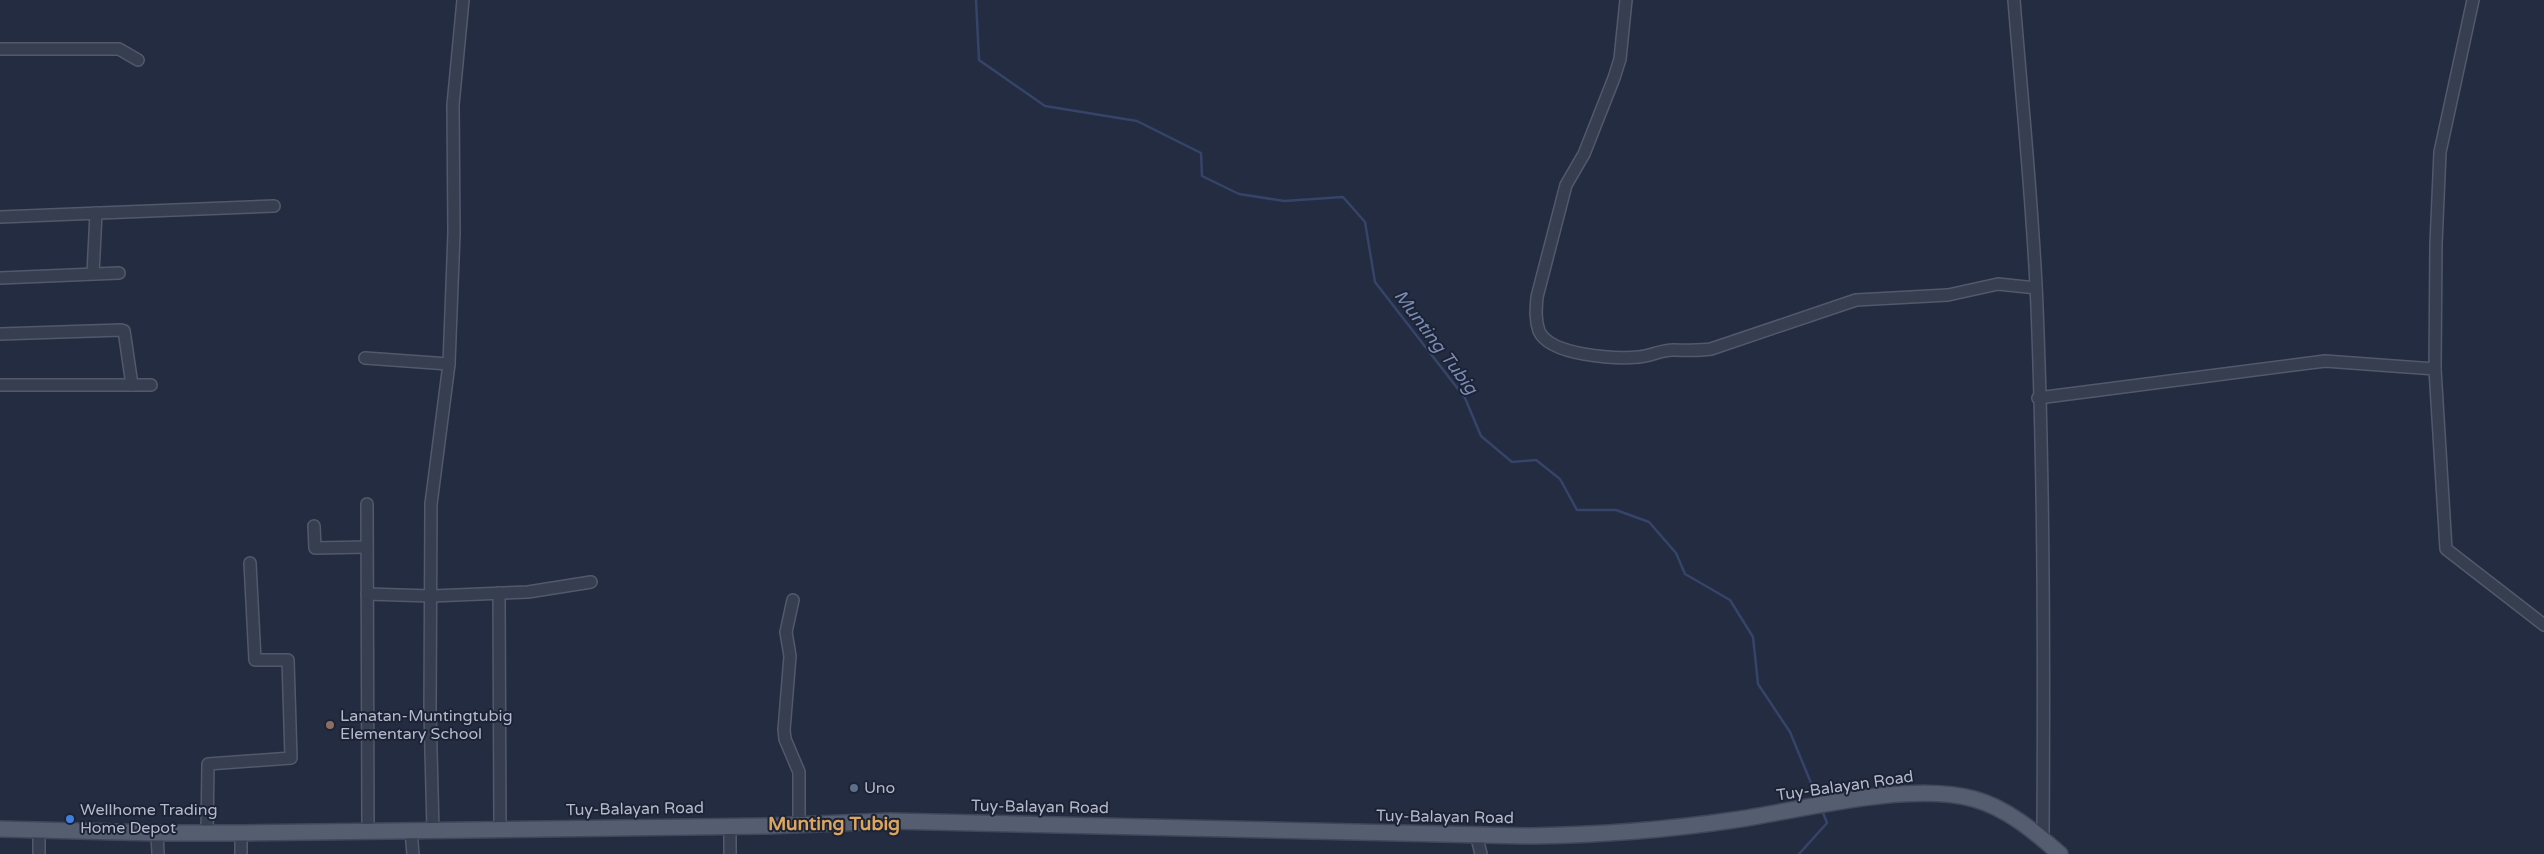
<svg xmlns="http://www.w3.org/2000/svg" width="2544" height="854" viewBox="0 0 2544 854" font-family="'Varela Round',sans-serif">
<rect width="100%" height="100%" fill="#232c41"/>
<g fill="none" stroke-linecap="round" stroke-linejoin="round">
<!-- stream -->
<g stroke="#354468" stroke-width="2.5">
<polyline points="976,0 979,60 1045,106 1137,121 1201,153 1202,176 1239,194 1284,201 1343,197 1365,222 1375,282 1465,398 1481,436 1512,462 1536,460 1560,479 1577,510 1616,510 1649,522 1676,553 1685,574 1730,600 1753,637 1758,684 1790,732 1818,800"/>
<polyline points="1799,854 1827,823 1822,810"/>
</g>
<defs>
<g id="minor">
<path d="M1626 0 1620 59 1614 78 1584 154 1566 185 1537 297C1536 309 1535 320 1539 331 1550 356 1616 359 1639 357 1651 356 1661 350 1673 350 1686 350 1697 351 1711 349L1856 300 1948 295 1998 284 2036 288"/>
<path d="M2014 0C2022 102 2033 205 2037 307 2044 484 2044 662 2043 839"/>
<polyline points="0,49 119,49 138,60"/>
<polyline points="0,217 274,206"/>
<polyline points="93,274 96,213"/>
<polyline points="0,278 119,273"/>
<polyline points="0,334 121,330 124,331 125,337 132,385"/>
<polyline points="365,358 449,364"/>
<polyline points="2435,369 2436,244 2440,152 2473,0"/>
<polyline points="0,385 151,385"/>
<polyline points="2038,398 2325,361 2435,369 2446,549 2544,625"/>
<polyline points="367,504 368,831"/>
<polyline points="314,526 315,548 367,547"/>
<polyline points="499,593 500,829"/>
<polyline points="367,594 432,596 528,592 591,582"/>
<polyline points="793,600 786,632 790,656 784,730 785,739 799,772 799,825"/>
<polyline points="730,825 730,854"/>
<polyline points="433,830 430,711 431,504 449,364 454,233 453,105 463,0"/>
<polyline points="411,831 413,854"/>
<polyline points="157,833 158,854"/>
<polyline points="207,833 208,764 291,758 288,660 255,660 250,563"/>
<polyline points="241,833 241,854"/>
<polyline points="1476,834 1481,854"/>
<polyline points="39,854 39,829"/>
</g>
<path id="major" d="M0 829 157 833H241L768 826 890 821 1530 836C1599 835 1666 830 1734 820 1803 810 1908 781 1974 799 2007 808 2035 832 2060 854"/>
</defs>
<!-- minor casing -->
<use href="#minor" stroke="#52596b" stroke-width="14"/>
<!-- major casing -->
<use href="#major" stroke="#414759" stroke-width="18"/>
<!-- minor -->
<use href="#minor" stroke="#373e50" stroke-width="11"/>
<!-- major -->
<use href="#major" stroke="#555d70" stroke-width="15"/>
</g>
<!-- markers -->
<circle fill="#8d6e63" stroke="#1c2335" stroke-width="2" cx="330" cy="725" r="5"/>
<circle fill="#5c6f8a" stroke="#1c2335" stroke-width="2" cx="854" cy="788" r="5"/>
<circle fill="#3f7fe0" stroke="#1c2335" stroke-width="2" cx="70" cy="819" r="5"/>
<g text-anchor="middle" dominant-baseline="central" stroke-width="4" stroke-linejoin="round" paint-order="stroke">
<!-- poi labels -->
<g font-size="16" fill="#b4b9cb" stroke="#1c2335" text-anchor="start">
<text x="340" y="716">Lanatan-Muntingtubig<tspan x="340" dy="18">Elementary School</tspan></text>
<text x="864" y="788">Uno</text>
<text x="80" y="810">Wellhome Trading<tspan x="80" dy="18">Home Depot</tspan></text>
</g>
<!-- street labels -->
<g font-size="16" fill="#b4b9cb" stroke="#1c2335">
<text transform="translate(1845 786) rotate(-8)">Tuy-Balayan Road</text>
<text transform="translate(1040 807) rotate(1)">Tuy-Balayan Road</text>
<text transform="translate(635 809) rotate(-1)">Tuy-Balayan Road</text>
<text transform="translate(1445 817) rotate(1)">Tuy-Balayan Road</text>
</g>
<!-- water labels -->
<g font-size="18" font-style="italic" fill="#798bb4" stroke="#1c2335">
<text transform="translate(1436 342) rotate(53)">Munting Tubig</text>
</g>
<!-- quarter labels -->
<g font-size="19" font-weight="bold" fill="#dda55d" stroke="#1c2335">
<text x="834" y="824">Munting Tubig</text>
</g>
</g>
</svg>
